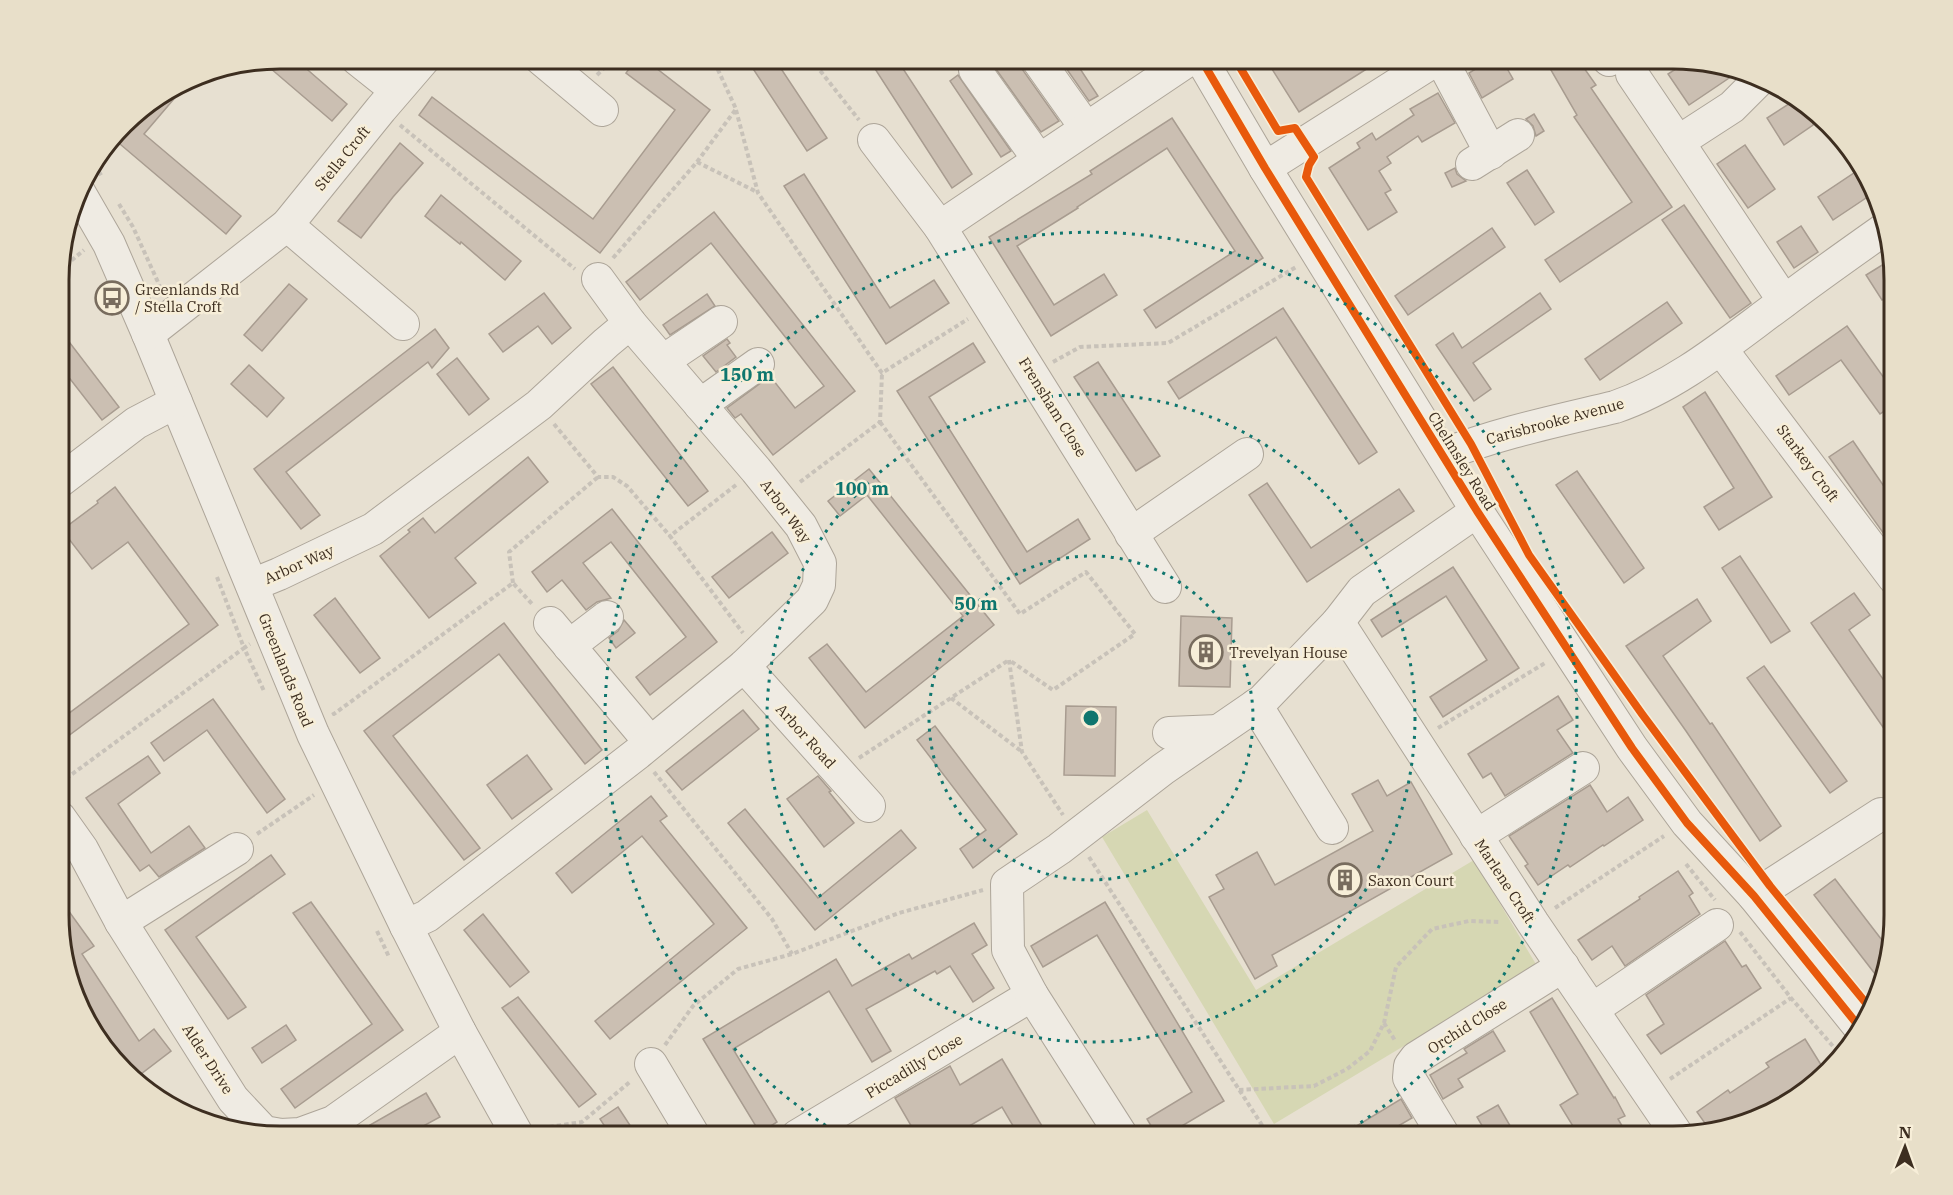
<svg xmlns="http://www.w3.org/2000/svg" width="1953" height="1195" viewBox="0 0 1953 1195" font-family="'IBM Plex Serif',serif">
<rect width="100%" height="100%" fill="#e7e0d1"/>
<!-- green -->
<polygon fill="#d6d7b3" points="1147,810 1256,990 1474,860 1537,966 1274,1124 1102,837"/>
<!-- building -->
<g fill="#cbbfb2" stroke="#a89c90" stroke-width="1.5">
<polygon points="294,58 347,104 332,121 263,62 280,58"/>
<polygon points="637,58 643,58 710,110 600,253 419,115 432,97 593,219 675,110 626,73"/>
<polygon points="746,58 774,58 827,138 807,151"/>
<polygon points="868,58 896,58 972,174 952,188"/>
<polygon points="988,58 1019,58 1022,69 1059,121 1041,132"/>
<polygon points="1059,58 1073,58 1098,96 1089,101"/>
<polygon points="1265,58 1384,58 1299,112"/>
<polygon points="1493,58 1501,58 1513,79 1482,98 1469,73"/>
<polygon points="1544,58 1577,58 1596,85 1591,88 1672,207 1560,282 1545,260 1632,202 1574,117 1577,115"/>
<polygon points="1688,61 1730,66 1741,70 1689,105 1668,74"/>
<polygon points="958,75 1011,151 1001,157 950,81"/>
<polygon points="183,83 185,86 144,134 241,216 226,234 114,139 134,114"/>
<polygon points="1438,93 1455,123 1422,142 1418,136 1387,157 1391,163 1379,171 1391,190 1385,193 1397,212 1368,230 1329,168 1360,148 1357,143 1372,133 1376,140 1414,115 1410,109"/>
<polygon points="1795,100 1813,118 1813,125 1784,145 1767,118"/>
<polygon points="1534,114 1544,131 1536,136 1533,126 1526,119"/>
<polygon points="1172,118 1263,258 1156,328 1144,310 1235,251 1167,148 1077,207 1078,208 1017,246 1054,305 1104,274 1117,295 1051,336 989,237 1092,174 1090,171"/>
<polygon points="400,143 423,163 393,197 361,238 338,221"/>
<polygon points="1745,145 1775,189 1748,208 1717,164"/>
<polygon points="1863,167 1872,194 1833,220 1818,197"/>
<polygon points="1455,168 1457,174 1466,181 1452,187 1445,173"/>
<polygon points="1527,170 1554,212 1535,225 1507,183"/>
<polygon points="804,174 890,308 934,280 949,303 886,344 784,186"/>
<polygon points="441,195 521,261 505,280 461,242 460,244 425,216"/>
<polygon points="1684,205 1751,303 1730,318 1662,220"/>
<polygon points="714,212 855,391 773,455 741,414 735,418 727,408 770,376 795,408 824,386 711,243 640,300 626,282"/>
<polygon points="1801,226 1818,252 1794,268 1777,242"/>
<polygon points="1492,228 1505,247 1408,315 1395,296"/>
<polygon points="1892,259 1894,266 1894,293 1882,300 1866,275"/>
<polygon points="289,284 307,299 262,351 244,335"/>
<polygon points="544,293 571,328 552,344 538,326 503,352 489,334"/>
<polygon points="1540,293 1551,309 1473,363 1491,389 1474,401 1436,345 1453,333 1462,348"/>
<polygon points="707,294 715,306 670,335 663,325"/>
<polygon points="1667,302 1682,323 1600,380 1585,359"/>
<polygon points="1283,308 1377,452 1359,464 1276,337 1179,399 1168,382"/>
<polygon points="1847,326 1894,392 1894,405 1880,414 1841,360 1789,395 1776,376"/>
<polygon points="435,329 449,348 432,368 428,362 286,472 320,515 301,529 254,469"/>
<polygon points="60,330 119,407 102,420 60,366"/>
<polygon points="727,339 730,343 727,345 736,357 716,372 703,356"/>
<polygon points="973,343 985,362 929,397 1027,552 1078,519 1090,539 1020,584 897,391"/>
<polygon points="457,358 489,399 469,415 437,374"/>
<polygon points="1098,362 1160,456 1136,471 1074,377"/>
<polygon points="249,365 284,398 267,417 231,384"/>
<polygon points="613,367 708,491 688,506 591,384"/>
<polygon points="1705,392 1772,497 1719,530 1704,507 1734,488 1683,407"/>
<polygon points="1853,441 1894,501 1894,548 1829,457"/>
<polygon points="528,457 548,482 455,558 476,583 429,618 380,556 410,532 408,530 423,518 435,533"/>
<polygon points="869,469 994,625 865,728 809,658 827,644 866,692 963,616 867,495 840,516 828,501"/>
<polygon points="1577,471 1644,568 1624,583 1556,485"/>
<polygon points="1267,483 1311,548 1399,489 1414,511 1307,582 1249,495"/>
<polygon points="115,487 218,625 60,742 60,720 189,624 128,542 92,569 62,530 98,503 97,501"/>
<polygon points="612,509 717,642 650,695 636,677 686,637 611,542 583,563 611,598 597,602 586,610 562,580 547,592 532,572"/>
<polygon points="772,532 788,553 729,598 712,577"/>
<polygon points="1740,556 1790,631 1771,643 1722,568"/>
<polygon points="1453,567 1519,668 1443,717 1430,697 1487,660 1446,596 1382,637 1371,620"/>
<polygon points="1854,593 1870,615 1849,630 1894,695 1894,743 1811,623"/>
<polygon points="335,598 380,658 360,673 314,615"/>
<polygon points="1697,599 1711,621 1663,656 1710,724 1712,723 1781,826 1760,841 1686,731 1626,646"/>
<polygon points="1181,616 1232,618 1230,687 1179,686"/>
<polygon points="624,620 635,633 616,648 609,638 618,631"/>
<polygon points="504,623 602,750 585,764 499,654 393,736 480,848 464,860 364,731"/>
<polygon points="1764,666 1847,781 1830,793 1747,678"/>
<polygon points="1558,696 1573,720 1557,730 1573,753 1505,796 1491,773 1483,778 1468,754"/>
<polygon points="213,699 285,799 267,813 207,730 164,761 151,743"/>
<polygon points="1066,706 1116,707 1115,776 1064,775"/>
<polygon points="743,710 759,729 682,790 666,771"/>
<polygon points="935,726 1017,834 973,868 960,849 986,830 917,740"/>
<polygon points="527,755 552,789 512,819 487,785"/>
<polygon points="148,756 160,773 118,804 151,853 189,826 205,848 159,877 149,865 140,871 86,798"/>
<polygon points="818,776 831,791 829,792 854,823 824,847 787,799"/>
<polygon points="1378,780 1387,796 1411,782 1452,854 1272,955 1277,966 1255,979 1209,897 1224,889 1216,875 1257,852 1275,885 1373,831 1352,794"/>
<polygon points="1590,785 1607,812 1628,797 1643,820 1604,846 1603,845 1570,867 1568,865 1538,885 1525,866 1528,864 1509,836"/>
<polygon points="651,796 667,816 660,821 747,928 610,1039 595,1021 714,924 642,836 572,893 556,873"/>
<polygon points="745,809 818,898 901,830 916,848 815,930 728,823"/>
<polygon points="271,855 285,874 196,937 246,1007 228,1019 165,930"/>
<polygon points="1678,871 1693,893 1689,896 1700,914 1625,966 1612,946 1592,960 1578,940 1640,899 1639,897"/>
<polygon points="1835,879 1888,948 1879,979 1814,895"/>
<polygon points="60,899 94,946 82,954 139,1041 154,1029 171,1051 137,1077 117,1058 120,1055 78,990 60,943"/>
<polygon points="311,902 403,1030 295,1108 281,1089 372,1024 293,913"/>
<polygon points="1105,902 1224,1101 1165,1136 1157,1136 1147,1119 1192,1092 1097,935 1043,967 1031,946"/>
<polygon points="483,914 529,972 510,987 464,930"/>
<polygon points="974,923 987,945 972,954 994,988 973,1002 950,966 937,974 935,971 866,1009 891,1051 872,1062 829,991 733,1049 777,1122 760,1133 703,1039 836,959 852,986 909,954 912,959"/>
<polygon points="1725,941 1742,967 1746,965 1761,988 1661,1054 1647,1035 1664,1024 1646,995"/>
<polygon points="518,997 596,1094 579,1107 502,1008"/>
<polygon points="1552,998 1614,1098 1615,1097 1625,1116 1618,1119 1628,1136 1579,1136 1560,1105 1578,1094 1530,1012"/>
<polygon points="286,1025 296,1040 262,1063 252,1048"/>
<polygon points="1493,1031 1505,1051 1458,1079 1463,1087 1443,1099 1430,1075 1467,1053 1464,1049"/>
<polygon points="1805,1039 1823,1068 1784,1107 1709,1129 1697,1112 1728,1090 1730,1093 1769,1067 1766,1063"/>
<polygon points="1002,1059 1048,1136 1019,1136 1002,1107 952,1136 917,1136 895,1098 950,1066 960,1085"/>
<polygon points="426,1093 440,1117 405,1136 377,1136 370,1125"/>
<polygon points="1401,1099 1412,1118 1381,1136 1340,1136"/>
<polygon points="1498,1105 1516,1136 1488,1136 1477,1117"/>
<polygon points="618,1107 637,1136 611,1136 600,1119"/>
</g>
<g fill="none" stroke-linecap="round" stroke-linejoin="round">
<defs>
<g id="minor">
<polyline points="357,59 396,90"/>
<polyline points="541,59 602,110"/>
<polyline points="1037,59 1086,128"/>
<polyline points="1201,59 1265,168 1477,511 1632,748 1687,823 1754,896 1861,1029"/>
<polyline points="1441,59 1491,153"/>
<polyline points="1608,59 1609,60"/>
<polyline points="975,70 1039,160"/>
<polyline points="1632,74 1678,142"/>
<polyline points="1758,81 1732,107 1678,142 1784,301"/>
<polyline points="874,140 940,227 1165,587"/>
<polyline points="1472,164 1518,135"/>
<polyline points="1265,168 1437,59"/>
<polyline points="79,192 109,244 148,334 313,734 406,926 460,1032 518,1136"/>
<polyline points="287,225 403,324"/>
<polyline points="940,227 1190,59"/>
<polyline points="148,334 287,225 381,109 424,59"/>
<polyline points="1721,349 1894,578"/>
<polyline points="663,361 721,322"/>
<polyline points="700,405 758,364"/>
<path d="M1443 455C1498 433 1557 421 1615 407 1677 386 1730 341 1782 303 1815 278 1849 254 1883 230"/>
<polyline points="60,481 136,423 176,402"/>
<polyline points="1131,534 1247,454"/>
<polyline points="252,585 279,574 373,529 539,405 606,343 630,323"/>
<polyline points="1338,622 1533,923 1678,1136"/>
<polyline points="550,623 650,742"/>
<polyline points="569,646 607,617"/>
<polyline points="744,666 869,806"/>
<polyline points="1256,705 1332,828"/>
<polyline points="1169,733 1218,731"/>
<polyline points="60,818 82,849 121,922 233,1099 264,1132 281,1135 300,1134 333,1122 460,1032"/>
<polyline points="1476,836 1583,768"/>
<polyline points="1754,896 1881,814"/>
<polyline points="121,922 237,849"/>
<polyline points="406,926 427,916 638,753 744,666 812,600 819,585 820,563 801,526 756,470 630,323 598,279"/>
<polyline points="1593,1009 1717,925"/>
<polyline points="651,1064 694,1136"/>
<polyline points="797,1136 1032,995"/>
<polyline points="1122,1136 1032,995 1008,950 1007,884 1059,849 1163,769 1262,701 1338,622 1362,591 1477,511"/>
<polyline points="1444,1136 1409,1078 1410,1066 1416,1058 1563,966"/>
</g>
</defs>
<!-- minor casing -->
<use href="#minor" stroke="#ada599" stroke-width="34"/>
<!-- path -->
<g stroke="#c8c2b9" stroke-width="4" stroke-dasharray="4.5 3" stroke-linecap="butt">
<polyline points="811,59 859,120"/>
<polyline points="597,75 613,59"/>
<polyline points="736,110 758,193 882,373 968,319"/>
<polyline points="400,125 575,269"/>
<polyline points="697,162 757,192"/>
<polyline points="95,165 102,177"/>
<polyline points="119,204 133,227 162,291"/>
<polyline points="613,258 697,162 736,109 713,59"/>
<polyline points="60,270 84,250"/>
<polyline points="1053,362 1080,347 1168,343 1296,267"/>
<polyline points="880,422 1020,614 1086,572 1135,634 1053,690 1009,660 1022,752 1063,815"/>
<polyline points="554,424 598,477 613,477 627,486 670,536"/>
<polyline points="800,482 880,422 882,373"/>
<polyline points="736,485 670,536 743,633"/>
<polyline points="217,577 244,648 250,644"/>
<polyline points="513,583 509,552 598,477"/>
<polyline points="951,698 1021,751"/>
<polyline points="333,712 334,714 513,583 533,605"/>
<polyline points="1438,728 1545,663"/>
<polyline points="859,758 1009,660"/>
<polyline points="654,772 772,919 792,954"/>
<polyline points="60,783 244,648 264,691"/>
<polyline points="257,834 314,795"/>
<polyline points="1089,857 1269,1136"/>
<polyline points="1686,864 1715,900"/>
<polyline points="1555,908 1664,836"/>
<polyline points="377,931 389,957"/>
<polyline points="1740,932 1791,998 1838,1052"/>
<polyline points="1384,1023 1396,1042"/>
<polyline points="665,1045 693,1006 738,969 792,954 899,913 983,890"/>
<polyline points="1670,1079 1791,998"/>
<polyline points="1239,1090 1314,1086 1347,1069 1370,1051 1384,1023 1396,967 1432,929 1469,921 1500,922"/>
<polyline points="542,1128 582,1122 631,1081"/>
</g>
<!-- minor -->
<use href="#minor" stroke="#efebe3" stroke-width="32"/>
<defs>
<g id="cycleway">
<polyline points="1201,59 1265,168 1477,511 1632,748 1687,823 1754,896 1861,1029"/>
<polyline points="1235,59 1278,131 1295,128 1314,157 1309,165 1306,177 1471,444 1529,555 1642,714 1770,886 1870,1008"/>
</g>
</defs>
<!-- cycleway casing -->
<use href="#cycleway" stroke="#f7eed8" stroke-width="11"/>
<!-- cycleway -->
<use href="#cycleway" stroke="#e8590c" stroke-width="8"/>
</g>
<!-- distance rings -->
<g fill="none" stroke="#0f766e" stroke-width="3" stroke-dasharray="3 6">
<circle cx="1091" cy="718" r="162"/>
<circle cx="1091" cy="718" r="324"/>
<path d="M841 1135A486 486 0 1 1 1341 1135"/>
</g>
<!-- icons -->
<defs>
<symbol id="bus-ring" viewBox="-11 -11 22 22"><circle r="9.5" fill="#f7eed8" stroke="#786c5e" stroke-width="1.5"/><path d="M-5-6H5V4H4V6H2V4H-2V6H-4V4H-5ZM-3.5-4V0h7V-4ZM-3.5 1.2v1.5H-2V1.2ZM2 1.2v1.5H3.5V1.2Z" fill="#786c5e"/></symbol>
<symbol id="building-ring" viewBox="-11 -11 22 22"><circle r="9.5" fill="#f7eed8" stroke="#786c5e" stroke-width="1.5"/><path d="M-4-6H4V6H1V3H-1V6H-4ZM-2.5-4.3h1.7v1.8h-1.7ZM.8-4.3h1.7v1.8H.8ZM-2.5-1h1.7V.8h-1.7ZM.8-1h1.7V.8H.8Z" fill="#786c5e"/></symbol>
</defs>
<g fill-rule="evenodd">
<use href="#bus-ring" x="93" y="279" width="38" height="38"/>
<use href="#building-ring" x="1187" y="633" width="38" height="38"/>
<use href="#building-ring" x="1326" y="861" width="38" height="38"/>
</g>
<g text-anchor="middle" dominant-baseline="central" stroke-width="5" stroke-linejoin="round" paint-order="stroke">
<!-- street labels -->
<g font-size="15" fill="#3d2e20" stroke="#f7eed8">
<text transform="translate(342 158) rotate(-51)">Stella Croft</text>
<text transform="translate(1053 407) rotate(58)">Frensham Close</text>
<text transform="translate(1555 421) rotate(-15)">Carisbrooke Avenue</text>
<text transform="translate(1462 461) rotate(58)">Chelmsley Road</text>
<text transform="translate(1808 463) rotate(53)">Starkey Croft</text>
<text transform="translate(786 511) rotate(54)">Arbor Way</text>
<text transform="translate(299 564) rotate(-24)">Arbor Way</text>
<text transform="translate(286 670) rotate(68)">Greenlands Road</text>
<text transform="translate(806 736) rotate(48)">Arbor Road</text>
<text transform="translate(1505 881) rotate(57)">Marlene Croft</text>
<text transform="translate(1467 1026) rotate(-32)">Orchid Close</text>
<text transform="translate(208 1059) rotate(57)">Alder Drive</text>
<text transform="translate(914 1066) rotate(-31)">Piccadilly Close</text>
</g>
<!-- poi labels -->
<g font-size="15" fill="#3d2e20" stroke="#f7eed8" text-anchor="start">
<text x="135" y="289">Greenlands Rd<tspan x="135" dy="17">/ Stella Croft</tspan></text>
<text x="1229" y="652">Trevelyan House</text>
<text x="1368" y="880">Saxon Court</text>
</g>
</g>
<!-- crop -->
<path d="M0 0H1953V1195H0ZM280 69H1673A211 211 0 0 1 1884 280V915A211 211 0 0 1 1673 1126H280A211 211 0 0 1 69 915V280A211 211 0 0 1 280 69Z" fill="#e8dfc9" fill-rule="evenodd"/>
<path fill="none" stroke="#3d2e20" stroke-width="3" d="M280 69H1673A211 211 0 0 1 1884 280V915A211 211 0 0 1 1673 1126H280A211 211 0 0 1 69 915V280A211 211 0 0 1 280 69Z"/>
<circle cx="1091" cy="718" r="9" fill="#0f766e" stroke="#f7eed8" stroke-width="3"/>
<g font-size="18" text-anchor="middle" font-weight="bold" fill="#0f766e" stroke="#f7eed8" stroke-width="5" stroke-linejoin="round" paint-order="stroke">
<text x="747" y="381">150 m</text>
<text x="862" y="495">100 m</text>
<text x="976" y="610">50 m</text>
</g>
<!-- north arrow -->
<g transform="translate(1905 1147) rotate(1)" stroke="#f7eed8" stroke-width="4.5" paint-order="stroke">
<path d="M0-4.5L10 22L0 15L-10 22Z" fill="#3d2e20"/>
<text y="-9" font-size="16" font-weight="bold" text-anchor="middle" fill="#3d2e20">N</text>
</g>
</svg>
